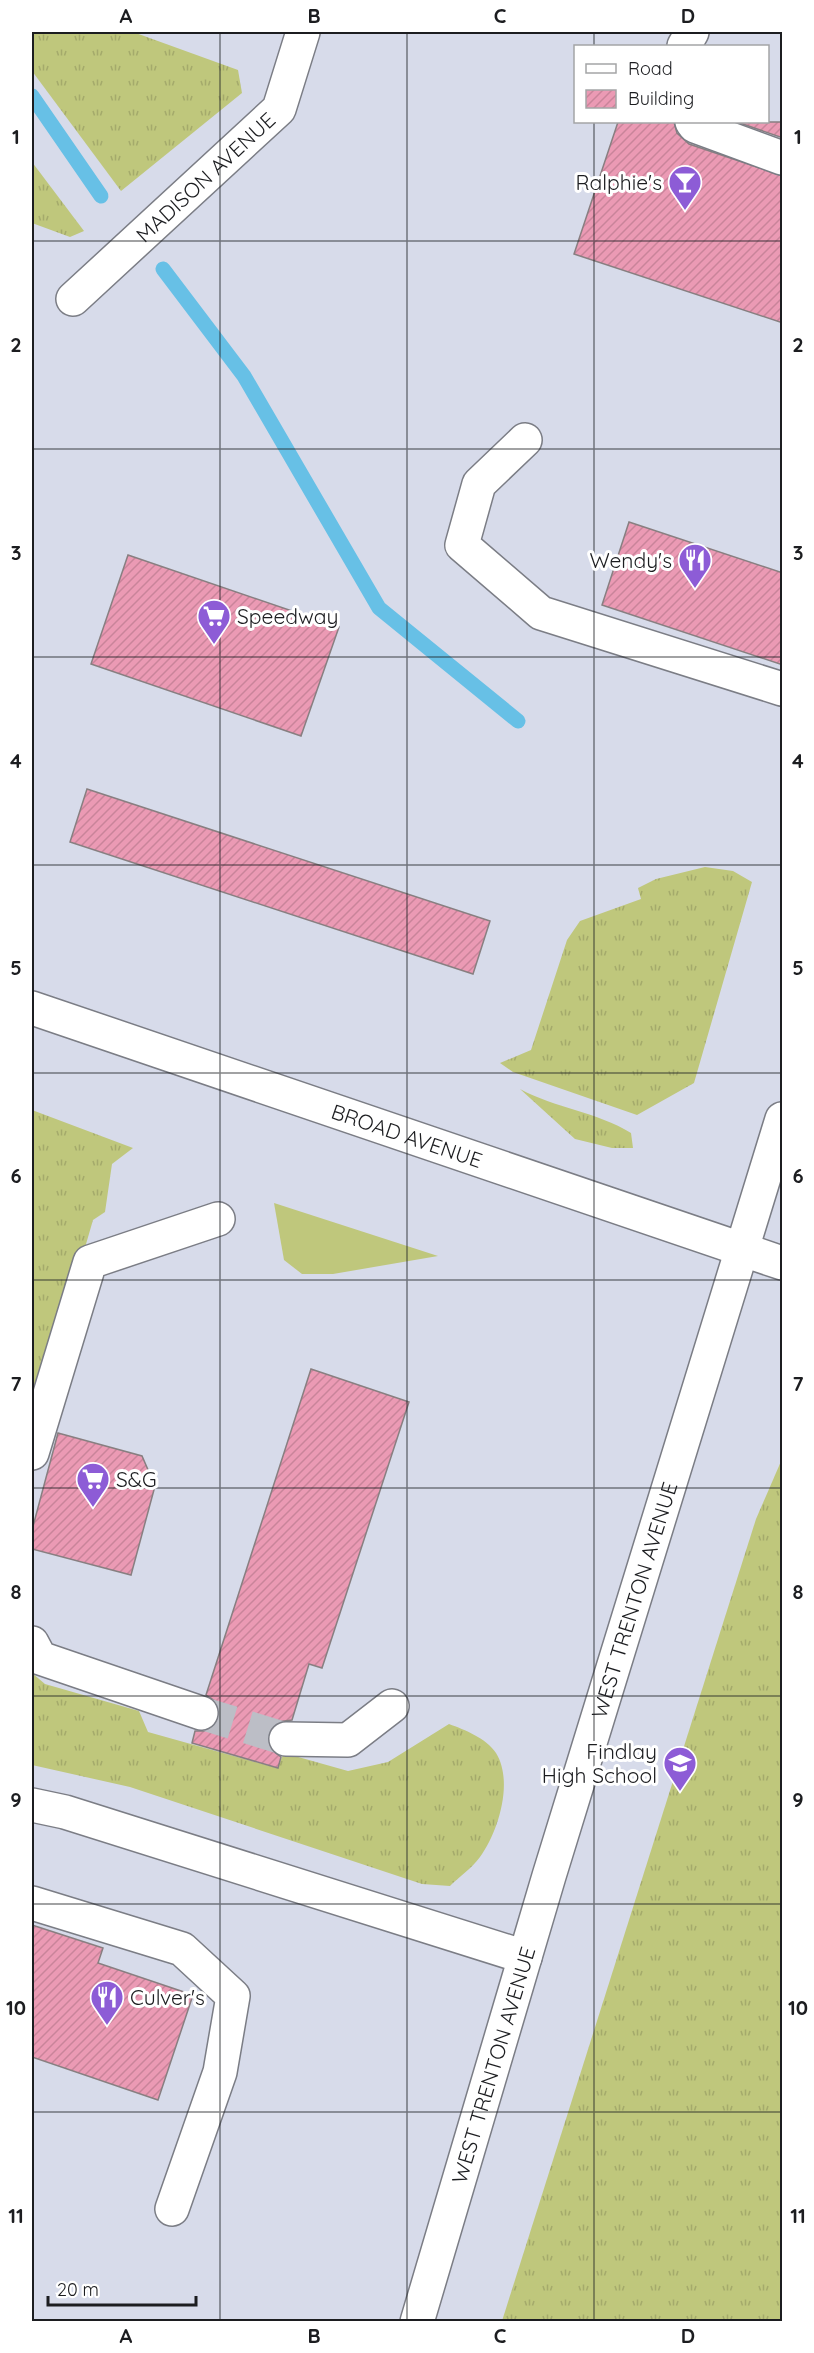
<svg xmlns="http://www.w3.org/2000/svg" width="814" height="2353" viewBox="0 0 814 2353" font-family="Quicksand,sans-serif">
<defs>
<pattern id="grass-tufts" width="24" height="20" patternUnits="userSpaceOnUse" patternTransform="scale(1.5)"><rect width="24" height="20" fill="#bfc77c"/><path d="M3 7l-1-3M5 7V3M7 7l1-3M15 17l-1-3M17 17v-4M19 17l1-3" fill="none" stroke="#a4aa6b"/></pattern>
<pattern id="building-hatch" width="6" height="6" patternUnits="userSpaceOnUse" patternTransform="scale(1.5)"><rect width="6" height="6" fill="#eb9ab4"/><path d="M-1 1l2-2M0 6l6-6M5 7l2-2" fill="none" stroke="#c9849a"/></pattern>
</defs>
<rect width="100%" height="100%" fill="#e4e6ef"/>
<!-- built -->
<path fill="#d7dbea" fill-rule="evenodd" d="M32 32H782V2321L32 2322ZM576 46H768V122H576Z"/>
<!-- grass -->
<g fill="url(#grass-tufts)">
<polygon points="32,32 133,32 238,70 242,93 121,191 32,71"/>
<polygon points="32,162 84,231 70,237 32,223"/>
<polygon points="705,867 733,871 752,882 694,1083 637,1115 513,1072 500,1063 531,1050 567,940 580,921 641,899 638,888 656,879"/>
<path d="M520 1089C555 1108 597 1112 631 1133L633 1148H612L575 1139Z"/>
<polygon points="32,1110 133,1148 112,1164 105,1212 93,1220 32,1430"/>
<polygon points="782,1459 782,2321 502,2321 756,1519"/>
<path d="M32 1673 45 1684 139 1711 148 1732 277 1768 284 1753 348 1771 388 1762 449 1724C465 1730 486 1738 496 1753 514 1782 498 1832 480 1857 472 1868 459 1877 450 1886L422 1884 130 1787 32 1765Z"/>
</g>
<!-- garden -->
<polygon fill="#bfc77c" points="274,1203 438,1256 333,1274 302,1274 284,1260"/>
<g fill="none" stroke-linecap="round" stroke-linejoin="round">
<!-- stream -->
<g stroke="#67c0e6" stroke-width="15">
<polyline points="32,96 101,196"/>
<polyline points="163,269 244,376 379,608 518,721"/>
</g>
</g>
<!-- building -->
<g fill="url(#building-hatch)" stroke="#887f81" stroke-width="1.5">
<polygon points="618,122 674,122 677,133 689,144 783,176 783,323 574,254"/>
<polygon points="737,122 783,122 783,138"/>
<polygon points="629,522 783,573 783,665 602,605"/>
<polygon points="128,555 339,627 301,736 91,664"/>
<polygon points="87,789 490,921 473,974 70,842"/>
<polygon points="311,1369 409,1402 322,1668 309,1664 292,1720 277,1722 270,1730 267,1739 269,1748 281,1757 278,1768 192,1743 195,1731 204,1731 213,1727 219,1718 219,1709 215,1701 206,1695"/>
<polygon points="58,1433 142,1456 155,1486 131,1575 32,1549 32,1530"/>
<polygon points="32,1925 103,1948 98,1963 193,1995 158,2100 32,2057"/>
</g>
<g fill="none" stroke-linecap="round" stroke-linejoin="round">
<!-- minor-tunnel -->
<polyline stroke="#bcbec6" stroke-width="33" stroke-dasharray="33 16" stroke-linecap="butt" points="201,1713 286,1739"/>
<defs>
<g id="minor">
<polyline points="684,46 692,32"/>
<polyline points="692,122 695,126 782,158"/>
<path id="s1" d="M73 299 279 109 303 32"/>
<polyline points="525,440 479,484 462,545 541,613 782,689"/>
<polyline points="32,1453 90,1262 218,1219"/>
<polyline points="32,1643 40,1658 201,1713"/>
<polyline points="286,1739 348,1740 392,1706"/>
<polyline points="32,1805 65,1812 525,1957"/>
<polyline points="32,1903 182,1949 233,1996 220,2072 172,2209"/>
</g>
<g id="major">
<path id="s2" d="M32 1008 782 1263"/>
<path id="s3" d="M417 2322 549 1876 782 1119"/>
</g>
</defs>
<!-- minor casing -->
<use href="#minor" stroke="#7b7d85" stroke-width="36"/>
<!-- major casing -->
<use href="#major" stroke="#7b7d85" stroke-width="36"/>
<!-- minor -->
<use href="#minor" stroke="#fff" stroke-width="33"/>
<!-- major -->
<use href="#major" stroke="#fff" stroke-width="33"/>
</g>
<!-- grid -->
<path fill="none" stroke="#1c1d20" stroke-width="1.5" stroke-opacity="0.55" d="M220 32V2322M407 32V2322M594 32V46M594 122V2322M32 241H782M32 449H782M32 657H782M32 865H782M32 1073H782M32 1280H782M32 1488H782M32 1696H782M32 1904H782M32 2112H782"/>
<!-- icons -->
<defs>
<symbol id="bar-pin" viewBox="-11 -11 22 30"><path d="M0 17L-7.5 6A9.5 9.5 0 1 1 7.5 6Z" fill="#8d5cd6" stroke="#fff"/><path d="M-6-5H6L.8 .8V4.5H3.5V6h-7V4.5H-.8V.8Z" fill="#fff"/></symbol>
<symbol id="restaurant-pin" viewBox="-11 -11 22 30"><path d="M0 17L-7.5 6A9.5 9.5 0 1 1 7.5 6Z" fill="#8d5cd6" stroke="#fff"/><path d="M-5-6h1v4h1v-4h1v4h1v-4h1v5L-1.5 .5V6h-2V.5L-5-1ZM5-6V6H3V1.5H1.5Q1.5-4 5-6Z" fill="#fff"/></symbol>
<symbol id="supermarket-pin" viewBox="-11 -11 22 30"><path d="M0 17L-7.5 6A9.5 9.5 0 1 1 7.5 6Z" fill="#8d5cd6" stroke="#fff"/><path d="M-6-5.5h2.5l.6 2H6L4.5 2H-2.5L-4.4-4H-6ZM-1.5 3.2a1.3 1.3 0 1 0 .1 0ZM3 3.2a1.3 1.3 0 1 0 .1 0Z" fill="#fff"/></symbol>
<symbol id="school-pin" viewBox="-11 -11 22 30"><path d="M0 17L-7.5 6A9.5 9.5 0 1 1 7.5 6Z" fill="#8d5cd6" stroke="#fff"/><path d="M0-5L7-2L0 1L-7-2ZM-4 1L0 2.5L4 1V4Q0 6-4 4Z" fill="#fff"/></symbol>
</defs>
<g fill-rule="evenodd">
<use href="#bar-pin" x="666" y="163" width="38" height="52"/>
<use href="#restaurant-pin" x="676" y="541" width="38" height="52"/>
<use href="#supermarket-pin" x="195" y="597" width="38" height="52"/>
<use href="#supermarket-pin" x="74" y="1460" width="38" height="52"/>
<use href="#school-pin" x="661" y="1744" width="38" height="52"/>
<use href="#restaurant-pin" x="88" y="1978" width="38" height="52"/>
</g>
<g text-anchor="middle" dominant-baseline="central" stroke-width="6" stroke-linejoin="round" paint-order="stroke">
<!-- street labels -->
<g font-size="21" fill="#1c1d20" stroke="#fff">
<text stroke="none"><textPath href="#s1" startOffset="180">MADISON AVENUE</textPath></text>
<text stroke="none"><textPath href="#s2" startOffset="396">BROAD AVENUE</textPath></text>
<text stroke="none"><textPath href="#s3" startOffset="754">WEST TRENTON AVENUE</textPath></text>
<text stroke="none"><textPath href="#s3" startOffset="268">WEST TRENTON AVENUE</textPath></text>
</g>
<!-- poi labels -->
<g font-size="21" fill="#1c1d20" stroke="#fff" text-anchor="end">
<text x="662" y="182">Ralphie's</text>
<text x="672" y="560">Wendy's</text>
<text x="237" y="616" text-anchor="start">Speedway</text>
<text x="116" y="1479" text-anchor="start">S&amp;G</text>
<text x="657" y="1751">Findlay<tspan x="657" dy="24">High School</tspan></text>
<text x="130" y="1997" text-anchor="start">Culver's</text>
</g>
</g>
<!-- border -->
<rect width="814" height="2353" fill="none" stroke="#ffffff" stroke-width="66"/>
<!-- legend -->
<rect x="574" y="45" width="195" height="78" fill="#ffffff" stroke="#a4a5a6" stroke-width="1.5"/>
<rect x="586" y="64" width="30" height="9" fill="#ffffff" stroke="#a4a5a6" stroke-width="1.5"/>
<text x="628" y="75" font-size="18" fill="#1c1d20">Road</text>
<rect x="586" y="90" width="30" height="18" fill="url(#building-hatch)" stroke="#a4a5a6" stroke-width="1.5"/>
<text x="628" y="105" font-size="18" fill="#1c1d20">Building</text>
<!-- scale -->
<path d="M48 2296v9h148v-9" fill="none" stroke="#1c1d20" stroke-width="3"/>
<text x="57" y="2296" font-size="18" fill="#1c1d20" stroke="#ffffff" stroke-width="4.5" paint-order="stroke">20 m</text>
<rect x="33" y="33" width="748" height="2287" fill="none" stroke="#1c1d20" stroke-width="2"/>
<g font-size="20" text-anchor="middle" font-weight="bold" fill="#1c1d20">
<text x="126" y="23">A</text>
<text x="314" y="23">B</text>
<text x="500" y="23">C</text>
<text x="688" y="23">D</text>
<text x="16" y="144">1</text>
<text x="798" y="144">1</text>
<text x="16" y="352">2</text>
<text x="798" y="352">2</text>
<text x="16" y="560">3</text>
<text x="798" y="560">3</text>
<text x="16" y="768">4</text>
<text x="798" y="768">4</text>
<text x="16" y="975">5</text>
<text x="798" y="975">5</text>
<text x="16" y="1183">6</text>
<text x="798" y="1183">6</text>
<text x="16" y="1391">7</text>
<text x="798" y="1391">7</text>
<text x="16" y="1599">8</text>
<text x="798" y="1599">8</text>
<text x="16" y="1807">9</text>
<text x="798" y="1807">9</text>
<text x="16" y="2015">10</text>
<text x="798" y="2015">10</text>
<text x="16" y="2223">11</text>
<text x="798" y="2223">11</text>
<text x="126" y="2343">A</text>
<text x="314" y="2343">B</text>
<text x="500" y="2343">C</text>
<text x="688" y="2343">D</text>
</g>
</svg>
